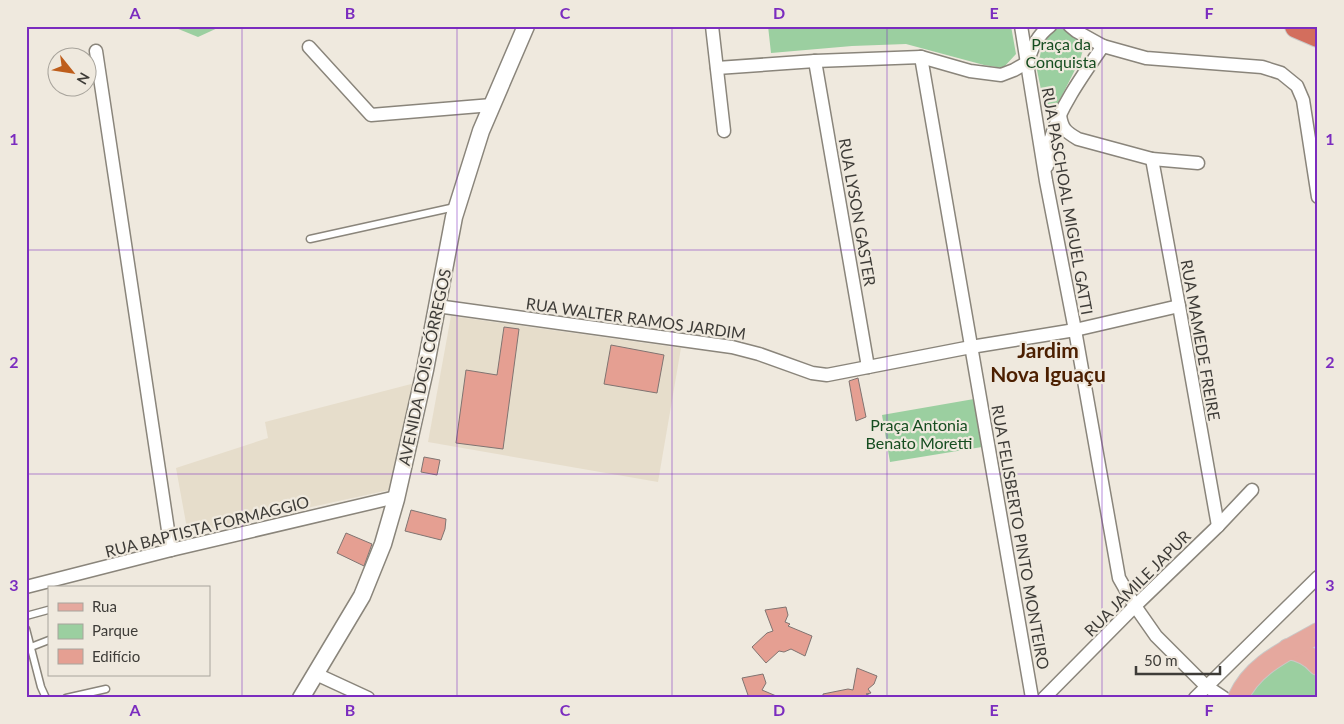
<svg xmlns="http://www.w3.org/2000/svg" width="1344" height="724" viewBox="0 0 1344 724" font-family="Lato,sans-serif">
<rect width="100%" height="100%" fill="#efe9de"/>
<!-- built -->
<g fill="#e6ddcb">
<polygon points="451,316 681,348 658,482 428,442"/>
<polygon points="415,383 389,490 188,534 176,468 268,438 265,422"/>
</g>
<!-- green -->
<g fill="#9bcfa0">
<polygon points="171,26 222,26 198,37"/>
<polygon points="768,26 1011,26 1016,54 1003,68 984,65 906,44 852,46 771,53"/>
<polygon points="1059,26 1060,26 1085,43 1080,60 1052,115 1046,114 1037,70 1044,37"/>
<polygon points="974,399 982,447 890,462 882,415"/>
<path d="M1290 654C1304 662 1318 665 1318 682 1318 688 1318 692 1314 698H1245L1247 691Z"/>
</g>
<!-- building -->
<g fill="#e59f92" stroke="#807471">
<polygon points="504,327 519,329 503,449 456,443 466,370 497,375"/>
<polygon points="611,345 664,355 657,393 604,384"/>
<polygon points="858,378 866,417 856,421 849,381"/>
<polygon points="424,457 440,460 437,475 421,472"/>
<polygon points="411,510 446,519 445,529 441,540 405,531"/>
<polygon points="346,533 372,544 364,566 337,553"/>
<polygon points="786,607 788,615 785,622 790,624 788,626 812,636 805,656 791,649 784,652 779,651 766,663 752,647 767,633 773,631 765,610"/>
<polygon points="857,668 877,676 874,684 868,689 871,693 866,694 871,696 870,698 823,698 823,694 848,689 853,690"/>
<polygon points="763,674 766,683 762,690 781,698 749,698 742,678"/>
</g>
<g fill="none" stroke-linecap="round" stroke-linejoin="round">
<defs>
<g id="service">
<polyline points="310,239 455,207"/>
<polyline points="26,616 48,610"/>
<polyline points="26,629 41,687 46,698"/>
<polyline points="31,647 49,640"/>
<polyline points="66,698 106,689"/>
</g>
<g id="minor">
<polyline points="712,26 724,131"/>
<polyline points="1021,26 1046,181 1075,330 1119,578 1135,606 1156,636 1206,686 1224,698"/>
<polyline points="1070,26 1076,31 1103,46 1146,58 1262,67 1281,73 1297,86 1303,100 1318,197"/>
<polyline points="309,47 371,115 492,105"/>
<polyline points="96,51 171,550"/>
<polyline points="921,57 1032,698"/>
<polyline points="815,61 868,367"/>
<path d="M717 68 815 61 921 57 970 71 1001 75 1014 70 1028 62C1032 47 1037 36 1050 26"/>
<path d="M1060 115C1062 129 1066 132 1078 139L1152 159 1198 163"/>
<polyline points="1152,159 1179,306 1218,526"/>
<path d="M1047 166C1048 157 1048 147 1051 138 1059 108 1085 72 1103 46"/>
<polyline points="437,306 732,347 759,354 812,373 827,375 971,347 1075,330 1179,306"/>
<polyline points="26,587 171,550 396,497"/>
<polyline points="316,674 368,698"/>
<polyline points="1044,698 1135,606 1218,526 1252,490"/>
<polyline points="1195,698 1318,577"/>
</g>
<polyline id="tertiary" points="301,698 362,596 383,544 396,499 425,370 454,217 481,131 526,26"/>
<g id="primary">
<path d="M1288 649C1300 651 1310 655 1318 665"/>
<path d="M1238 698C1253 664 1287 651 1318 633"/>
</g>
<polyline id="motorway" points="1297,26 1318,35"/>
</defs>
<!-- service casing -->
<use href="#service" stroke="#8a857b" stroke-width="9"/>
<!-- minor casing -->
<use href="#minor" stroke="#8a857b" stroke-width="15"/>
<!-- tertiary casing -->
<use href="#tertiary" stroke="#8a857b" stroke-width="19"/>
<!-- primary casing -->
<use href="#primary" stroke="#c9c8c7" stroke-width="22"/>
<!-- motorway casing -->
<use href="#motorway" stroke="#c9c8c7" stroke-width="26"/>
<!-- service -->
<use href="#service" stroke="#fff" stroke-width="6"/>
<!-- minor -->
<use href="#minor" stroke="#fff" stroke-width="12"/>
<!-- tertiary -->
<use href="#tertiary" stroke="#fff" stroke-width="16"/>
<!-- primary -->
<use href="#primary" stroke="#e5a89e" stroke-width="20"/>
<!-- motorway -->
<use href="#motorway" stroke="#d36e5d" stroke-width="24"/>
</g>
<!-- grid -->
<path fill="none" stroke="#7b2cbf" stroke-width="1" stroke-opacity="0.55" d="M242 26V698M457 26V698M672 26V698M887 26V698M1102 26V698M26 250H1318M26 474H1318"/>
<g text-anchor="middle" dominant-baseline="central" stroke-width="4.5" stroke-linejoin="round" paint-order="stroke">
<!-- park labels -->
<g font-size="16" fill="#164d20" stroke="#efe9de">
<text x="1061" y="43">Praça da<tspan x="1061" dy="18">Conquista</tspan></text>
<text x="919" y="424">Praça Antonia<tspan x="919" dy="18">Benato Moretti</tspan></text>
</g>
<!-- street labels -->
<g font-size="16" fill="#3e3c38" stroke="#efe9de">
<text transform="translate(1068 201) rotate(80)">RUA PASCHOAL MIGUEL GATTI</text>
<text transform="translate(858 212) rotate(80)">RUA LYSON GASTER</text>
<text transform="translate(636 318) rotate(8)">RUA WALTER RAMOS JARDIM</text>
<text transform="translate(1201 340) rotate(80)">RUA MAMEDE FREIRE</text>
<text transform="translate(424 367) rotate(-78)">AVENIDA DOIS CÓRREGOS</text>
<text transform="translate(207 526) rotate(-14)">RUA BAPTISTA FORMAGGIO</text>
<text transform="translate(1021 537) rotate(80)">RUA FELISBERTO PINTO MONTEIRO</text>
<text transform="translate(1137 583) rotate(-45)">RUA JAMILE JAPUR</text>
</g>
<!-- district labels -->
<g font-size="21" font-weight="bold" fill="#4c1f00" stroke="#efe9de">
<text x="1048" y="349">Jardim<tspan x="1048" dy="24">Nova Iguaçu</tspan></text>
</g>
</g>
<!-- border -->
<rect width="1344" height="724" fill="none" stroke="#efe9de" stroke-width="55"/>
<!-- legend -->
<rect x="48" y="586" width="162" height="90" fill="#efe9de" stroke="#a8a49c"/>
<rect x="58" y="603" width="25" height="8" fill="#e5a89e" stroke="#a8a49c"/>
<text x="92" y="612" font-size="15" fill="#3e3c38">Rua</text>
<rect x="58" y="624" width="25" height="15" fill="#9bcfa0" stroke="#a8a49c"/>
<text x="92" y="636" font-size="15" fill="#3e3c38">Parque</text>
<rect x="58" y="649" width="25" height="15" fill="#e59f92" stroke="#a8a49c"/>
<text x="92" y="662" font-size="15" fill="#3e3c38">Edifício</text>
<!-- north arrow -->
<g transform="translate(72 72) rotate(120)"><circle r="24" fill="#efe9de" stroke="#a8a49c"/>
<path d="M0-4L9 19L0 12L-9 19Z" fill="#be5e1c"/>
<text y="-8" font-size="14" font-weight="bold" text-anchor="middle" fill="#3e3c38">N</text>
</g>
<!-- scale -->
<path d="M1136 666v8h84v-8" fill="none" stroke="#3e3c38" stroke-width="2.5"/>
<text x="1144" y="666" font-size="15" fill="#3e3c38" stroke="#efe9de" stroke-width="4" paint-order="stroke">50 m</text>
<rect x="28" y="28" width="1288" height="668" fill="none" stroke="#7b2cbf" stroke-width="2"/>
<g font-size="16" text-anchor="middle" font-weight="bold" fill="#7b2cbf">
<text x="135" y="19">A</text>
<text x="350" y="19">B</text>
<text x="565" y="19">C</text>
<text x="779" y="19">D</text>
<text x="994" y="19">E</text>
<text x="1209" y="19">F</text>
<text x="14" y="145">1</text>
<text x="1330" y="145">1</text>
<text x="14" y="368">2</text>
<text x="1330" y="368">2</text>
<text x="14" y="591">3</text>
<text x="1330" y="591">3</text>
<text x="135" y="716">A</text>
<text x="350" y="716">B</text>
<text x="565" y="716">C</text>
<text x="779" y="716">D</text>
<text x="994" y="716">E</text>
<text x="1209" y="716">F</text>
</g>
</svg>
